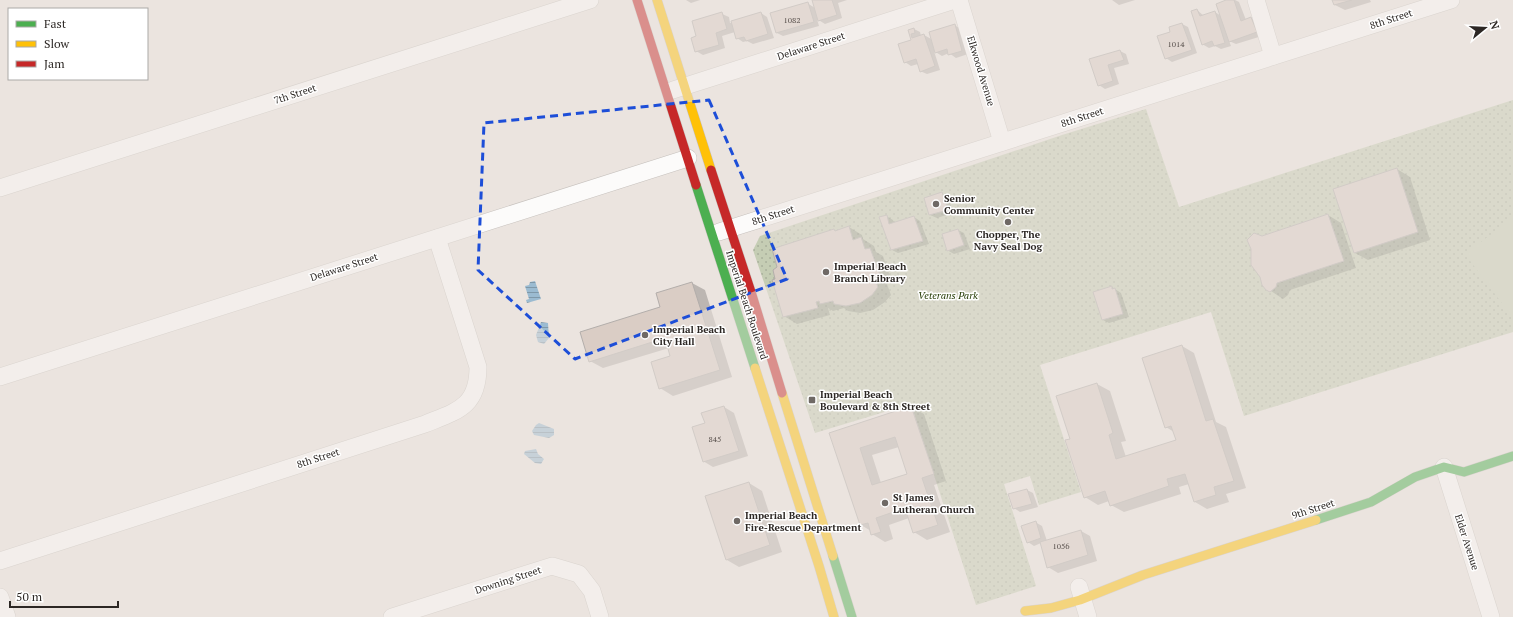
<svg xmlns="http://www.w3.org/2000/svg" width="1513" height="617" viewBox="0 0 1513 617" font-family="'PT Serif',serif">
<defs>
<pattern id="grass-dots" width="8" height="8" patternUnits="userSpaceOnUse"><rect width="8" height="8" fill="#c5cdb4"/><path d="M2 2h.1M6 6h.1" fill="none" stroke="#a9b09b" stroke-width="1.8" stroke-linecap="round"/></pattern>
<pattern id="water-rules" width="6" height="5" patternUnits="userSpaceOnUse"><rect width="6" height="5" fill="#9bbbd1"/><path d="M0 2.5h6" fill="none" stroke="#7f98a9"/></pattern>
</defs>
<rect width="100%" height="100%" fill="#ebe4df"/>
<!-- grass -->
<polygon fill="url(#grass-dots)" points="1513,100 1513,332 1244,416 1211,312 1040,365 1081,492 1039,505 1030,476 1004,484 1036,586 976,605 911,404 815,433 753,250 760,236 1062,135 1146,109 1179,207"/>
<!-- garden -->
<polygon fill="#c5cdb4" points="1513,218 1513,318 1465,254"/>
<!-- water -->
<g fill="url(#water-rules)">
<polygon points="535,281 541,299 527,303 526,300 529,299 525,286 529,285 530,282"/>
<polygon points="541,322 548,323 549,338 544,344 538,342 536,335"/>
<polygon points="539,423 554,429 554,435 549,438 534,435 532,431 536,425"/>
<polygon points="536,449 538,454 544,459 541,464 535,463 524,454 525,451"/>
</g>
<!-- shadow -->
<g fill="#0003" fill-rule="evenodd">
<polygon points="686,0 700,0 691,3"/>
<polygon points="813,0 847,0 838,3 842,18 825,24 817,19 819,26 783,36 777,33 807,3 815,8"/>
<polygon points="1112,0 1135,0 1119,5"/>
<polygon points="1229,0 1235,0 1239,2 1246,20 1251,18 1258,22 1262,36 1236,44 1229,41 1231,46 1221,49 1215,46 1209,48 1202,44 1197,10 1204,16 1215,12 1221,16"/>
<polygon points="1334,0 1370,0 1371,2 1345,10 1335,5"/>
<polygon points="761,13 767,17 774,38 753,44 747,41 743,42 737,38 735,32 722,36 725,48 703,55 696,51 697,37 722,14 729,17 730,23"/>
<polygon points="1182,24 1188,27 1197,53 1172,62 1166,58 1171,32"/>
<polygon points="954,25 961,29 968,54 956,58 949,53 942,56 934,51 940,70 927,74 920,71 918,64 911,66 905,62 912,41 909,30 914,29 920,32 921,36 924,35 933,40"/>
<polygon points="1120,51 1126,54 1129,64 1114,68 1119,84 1105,89 1099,85 1091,60"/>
<polygon points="1397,169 1410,177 1430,240 1368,260 1355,253"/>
<polygon points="942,194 948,197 953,213 937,218 930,215"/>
<polygon points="1328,215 1341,223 1356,268 1290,290 1288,295 1283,299 1271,291"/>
<polygon points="886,216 893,220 894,224 914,217 920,221 929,244 898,253 892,250"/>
<polygon points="849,227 862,235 863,239 874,246 876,252 883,256 892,282 887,284 891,295 885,302 873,310 860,313 848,311 844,308 833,311 828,308 830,315 797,324 784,316 834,230 836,232"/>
<polygon points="958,230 964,233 970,249 954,254 947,250"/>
<polygon points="692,283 705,290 732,377 673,396 660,388 672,356 669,348 603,368 590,361 661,308"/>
<polygon points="1112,287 1121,293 1129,317 1109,323 1103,320"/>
<polygon points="1182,346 1194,353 1216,422 1226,427 1246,488 1226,494 1229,502 1207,509 1195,502 1189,484 1179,487 1181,494 1124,512 1111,505 1109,501 1098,505 1085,497 1071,439 1097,384 1110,391 1126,441 1121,442 1126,457 1177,440 1174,432 1166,427"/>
<polygon points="724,407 734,413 748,456 713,467 703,461 706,424"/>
<path d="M911 407 924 414 946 481 934 485 950 532 927 540 914 532 909 518 889 525 893 539 885 542 872 534 871 531 861 525 831 433ZM899 447 908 474 881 483 872 455Z"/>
<polygon points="749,483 762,491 782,552 739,567 727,560"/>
<polygon points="1027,490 1033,493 1038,507 1020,512 1014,508"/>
<polygon points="1035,522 1042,526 1047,541 1081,531 1090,536 1097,561 1058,573 1048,567 1041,543 1034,546 1028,542"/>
</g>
<!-- building -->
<g fill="#dacdc5" stroke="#b3aeab" fill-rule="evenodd">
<polygon points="812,0 832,0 837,15 818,21"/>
<polygon points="1226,0 1234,0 1241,21 1251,17 1257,32 1229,42 1216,4"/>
<polygon points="1332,0 1352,0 1334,5"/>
<polygon points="808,2 814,22 776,33 770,13"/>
<polygon points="1197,9 1200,16 1215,11 1225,43 1214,46 1212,41 1202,45 1191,11"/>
<polygon points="722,12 727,29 716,33 719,45 695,52 691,38 696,36 692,21"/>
<polygon points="761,12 768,34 746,41 744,37 736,39 731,21"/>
<polygon points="1182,23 1192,50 1165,59 1157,36 1170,32 1169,27"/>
<polygon points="955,24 962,51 948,55 947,49 935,53 929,32"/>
<polygon points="914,28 915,33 911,34 912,38 924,34 935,66 920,72 916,59 904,63 898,44 911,40 908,30"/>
<polygon points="1120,50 1124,60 1108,65 1113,81 1098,86 1089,59"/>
<polygon points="1397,168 1418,232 1354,253 1333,189"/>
<polygon points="942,192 948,210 929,215 924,198"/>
<polygon points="1328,214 1344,261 1277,283 1276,287 1270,292 1266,290 1262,285 1260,277 1251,265 1251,249 1247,240 1254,233 1262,236"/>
<polygon points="887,215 889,224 914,216 923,241 891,250 879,217"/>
<polygon points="849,226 853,240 861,237 865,249 870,248 880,275 874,277 878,287 872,295 860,303 846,306 834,304 833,301 820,304 819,301 816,302 818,308 783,317 772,280 775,279 773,270 777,267 772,249 834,229 835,231"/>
<polygon points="958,229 964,245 947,251 942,234"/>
<polygon points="692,282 720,370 659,389 651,362 670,356 665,338 589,362 580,332 660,307 656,293"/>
<polygon points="1112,286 1112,289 1115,288 1123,314 1102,320 1093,292"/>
<polygon points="1182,345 1206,421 1213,419 1234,481 1214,487 1216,495 1194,502 1185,474 1167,479 1169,486 1110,506 1105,491 1084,498 1065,440 1070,439 1056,396 1097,383 1113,433 1109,435 1116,459 1176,440 1171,426 1165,428 1142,358"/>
<polygon points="724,406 739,451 703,462 692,427 705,423 701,413"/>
<path d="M911 406 934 474 922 478 938 525 913 533 905 508 876 518 881 532 871 535 868 523 860 525 829 433ZM895 437 907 474 872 485 860 448Z"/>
<polygon points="749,482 770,545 726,560 705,496"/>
<polygon points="1027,489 1032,504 1013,509 1008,494"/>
<polygon points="1036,521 1041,538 1027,543 1021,526"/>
<polygon points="1081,530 1088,555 1047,568 1040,542"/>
</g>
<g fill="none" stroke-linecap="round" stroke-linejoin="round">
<defs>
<g id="street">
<polyline points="959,0 1002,142"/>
<polyline points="1256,0 1273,56"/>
<polyline points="673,90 955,0"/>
<polyline points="0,188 590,0"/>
<polyline points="719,232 1451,0"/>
<polyline points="0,377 688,158"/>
<polyline points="1444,467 1491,617"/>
<path d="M0 561 425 424C457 411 478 407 478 367L437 238"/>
<polyline points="1079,587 1088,617"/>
<polyline points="0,597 7,617"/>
<polyline points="392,617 552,566 579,574 592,591 600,617"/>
</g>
<g id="fast">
<polyline points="696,185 755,368"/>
<polyline points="1316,520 1371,502 1415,477 1444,467 1464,472 1513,456"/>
<polyline points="833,556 852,617"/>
</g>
<g id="slow">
<polyline points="657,0 711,170"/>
<polyline points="755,368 819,566 834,617"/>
<polyline points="782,393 833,556"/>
<polyline points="1025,611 1051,608 1080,600 1143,575 1316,520"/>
</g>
<g id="jam">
<polyline points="637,0 696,185"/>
<polyline points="711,170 752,295 782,393"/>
</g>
</defs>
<!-- street casing -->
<use href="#street" stroke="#c6c1bd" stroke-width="18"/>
<!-- fast casing -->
<use href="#fast" stroke="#c6c1bd" stroke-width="10"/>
<!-- slow casing -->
<use href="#slow" stroke="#c6c1bd" stroke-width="10"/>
<!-- jam casing -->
<use href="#jam" stroke="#c6c1bd" stroke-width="10"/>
<!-- street -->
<use href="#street" stroke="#fcfbfa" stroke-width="17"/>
<!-- fast -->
<use href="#fast" stroke="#4caf50" stroke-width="9"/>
<!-- slow -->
<use href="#slow" stroke="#ffc107" stroke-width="9"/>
<!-- jam -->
<use href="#jam" stroke="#c62828" stroke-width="9"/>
</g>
<!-- marked area -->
<path d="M0 0H1513V617H0ZM709 100 787 279 575 359 478 270 484 123Z" fill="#ebe4df" fill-opacity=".55" fill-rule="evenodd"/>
<path fill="none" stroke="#1d4ed8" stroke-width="3" stroke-dasharray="8 5" stroke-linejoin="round" d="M709 100 787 279 575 359 478 270 484 123Z"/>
<!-- markers -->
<g fill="#6f6965" stroke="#fff" stroke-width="1.5">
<circle cx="936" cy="204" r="4"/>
<circle cx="1008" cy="222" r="4"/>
<circle cx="826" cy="272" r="4"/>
<circle cx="645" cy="335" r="4"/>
<rect x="808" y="396" width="8" height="8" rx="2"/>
<circle cx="885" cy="503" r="4"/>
<circle cx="737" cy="521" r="4"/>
</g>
<g text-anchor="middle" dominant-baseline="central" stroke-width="3" stroke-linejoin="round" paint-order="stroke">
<!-- number labels -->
<g font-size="8" fill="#58504c">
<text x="792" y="20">1082</text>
<text x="1176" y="44">1014</text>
<text x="715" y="439">845</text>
<text x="1061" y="546">1056</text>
</g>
<!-- street labels -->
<g font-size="10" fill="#2c2724" stroke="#fff">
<text transform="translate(1391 19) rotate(-18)">8th Street</text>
<text transform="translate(811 46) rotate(-18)">Delaware Street</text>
<text transform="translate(981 71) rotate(73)">Elkwood Avenue</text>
<text transform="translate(295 94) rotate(-18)">7th Street</text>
<text transform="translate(1082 117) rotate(-18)">8th Street</text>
<text transform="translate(773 215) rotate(-18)">8th Street</text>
<text transform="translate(344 267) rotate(-18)">Delaware Street</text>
<text transform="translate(747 305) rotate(72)">Imperial Beach Boulevard</text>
<text transform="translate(318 458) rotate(-18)">8th Street</text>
<text transform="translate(1313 509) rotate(-18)">9th Street</text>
<text transform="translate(1467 542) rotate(72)">Elder Avenue</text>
<text transform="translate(508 580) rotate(-18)">Downing Street</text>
</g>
<!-- poi labels -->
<g font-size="10" font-weight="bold" fill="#2c2724" stroke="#fff" text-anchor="start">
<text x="944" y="198">Senior<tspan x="944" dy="12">Community Center</tspan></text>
<text x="1008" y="234" text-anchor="middle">Chopper, The<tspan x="1008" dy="12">Navy Seal Dog</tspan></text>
<text x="834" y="266">Imperial Beach<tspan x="834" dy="12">Branch Library</tspan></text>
<text x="653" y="329">Imperial Beach<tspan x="653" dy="12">City Hall</tspan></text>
<text x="820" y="394">Imperial Beach<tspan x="820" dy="12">Boulevard &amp; 8th Street</tspan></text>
<text x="893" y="497">St James<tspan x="893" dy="12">Lutheran Church</tspan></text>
<text x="745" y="515">Imperial Beach<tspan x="745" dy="12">Fire-Rescue Department</tspan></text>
</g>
<!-- park labels -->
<g font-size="10" font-style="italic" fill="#293f09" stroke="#fff">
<text x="948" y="295">Veterans Park</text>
</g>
</g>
<!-- legend -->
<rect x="8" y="8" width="140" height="72" fill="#ffffff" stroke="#aba9a7"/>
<rect x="16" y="21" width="20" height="6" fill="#4caf50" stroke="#aba9a7"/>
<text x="44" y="28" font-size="12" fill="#2c2724">Fast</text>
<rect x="16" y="41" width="20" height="6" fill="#ffc107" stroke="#aba9a7"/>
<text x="44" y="48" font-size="12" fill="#2c2724">Slow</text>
<rect x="16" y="61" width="20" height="6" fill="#c62828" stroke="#aba9a7"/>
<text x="44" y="68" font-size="12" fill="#2c2724">Jam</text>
<!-- north arrow -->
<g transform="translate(1485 28) rotate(72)" stroke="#ffffff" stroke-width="3" paint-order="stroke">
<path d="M0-3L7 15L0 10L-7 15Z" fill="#2c2724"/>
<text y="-6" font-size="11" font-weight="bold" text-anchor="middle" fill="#2c2724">N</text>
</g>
<!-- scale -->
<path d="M10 601v6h108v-6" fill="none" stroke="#2c2724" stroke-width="2"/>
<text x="16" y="601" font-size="12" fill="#2c2724" stroke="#ffffff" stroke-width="3" paint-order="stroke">50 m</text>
</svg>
